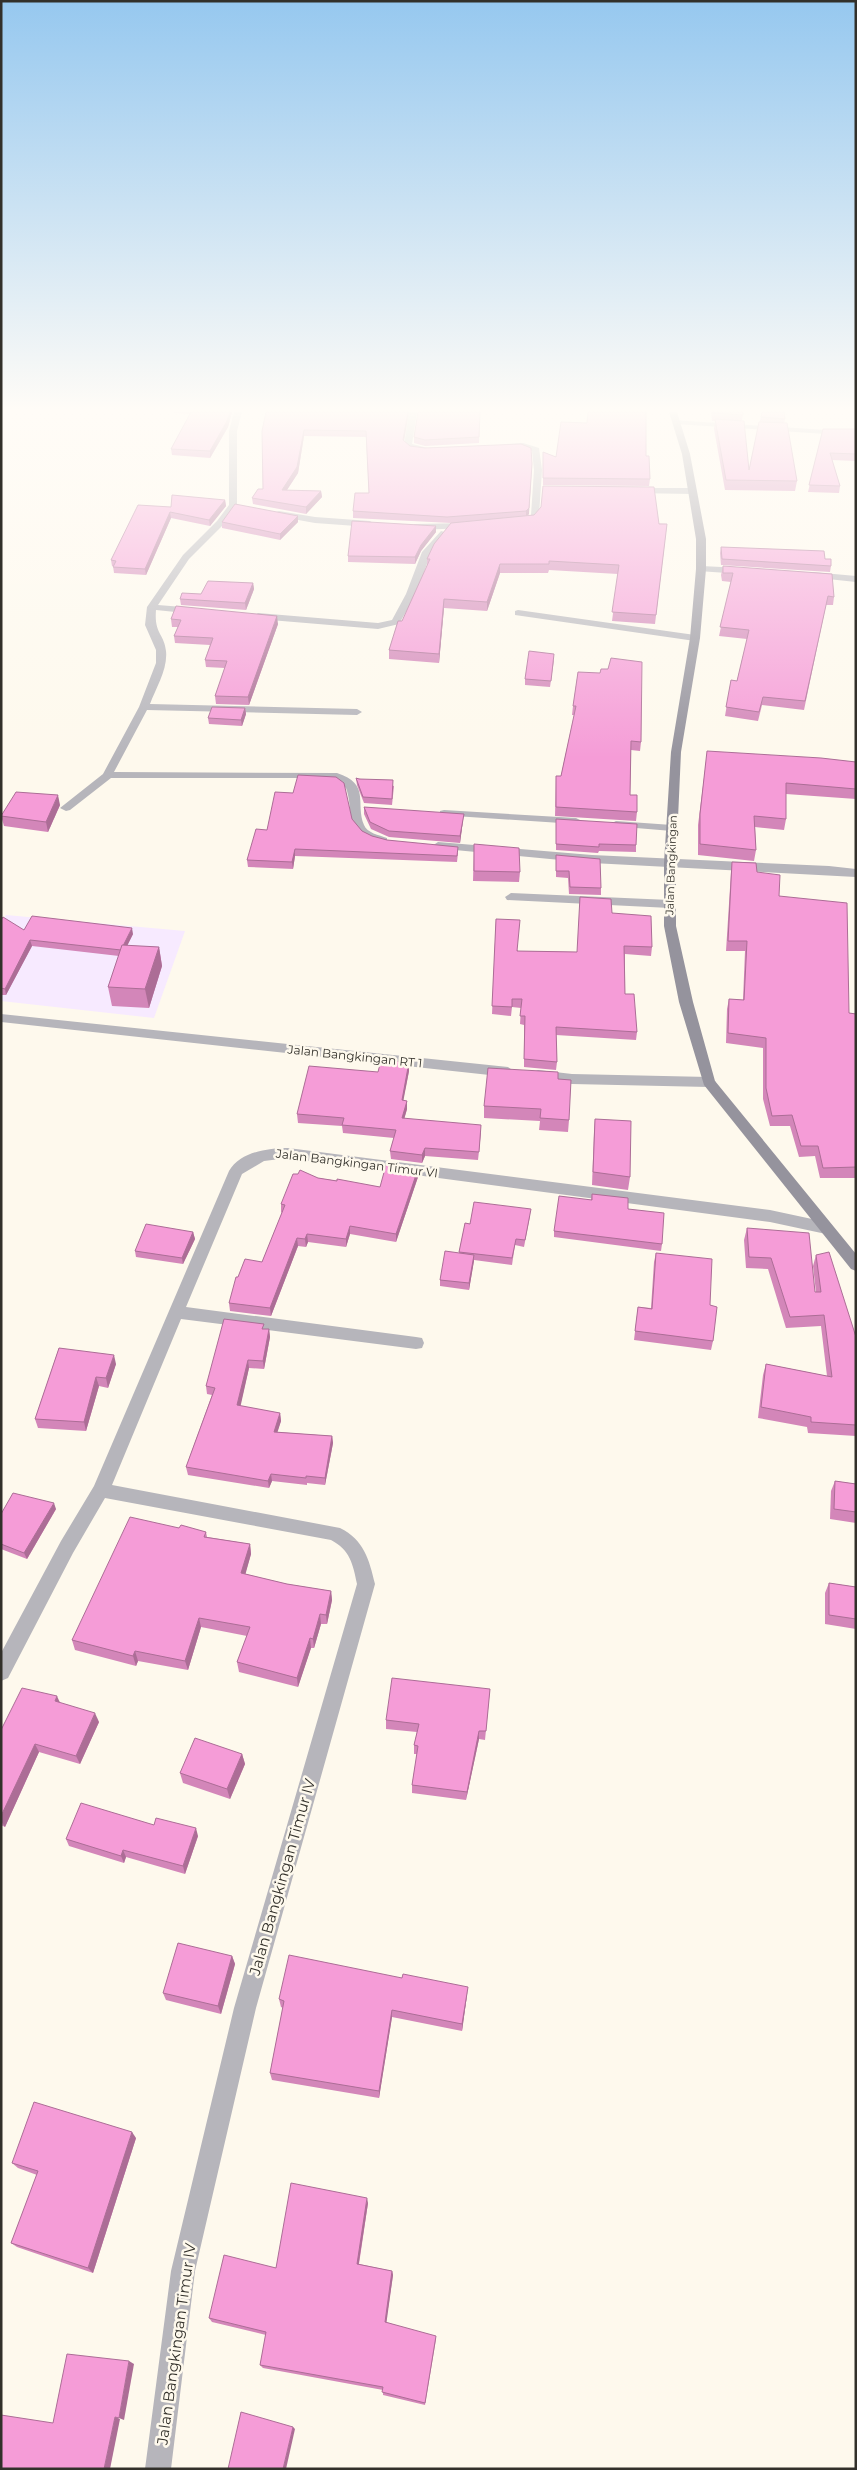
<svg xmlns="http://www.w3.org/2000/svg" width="857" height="2470" viewBox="0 0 857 2470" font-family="Montserrat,sans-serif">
<rect width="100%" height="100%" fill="#fef9ed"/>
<!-- education -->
<polygon fill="#f7eaff" points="6,915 185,931 154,1018 1,1001 1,923"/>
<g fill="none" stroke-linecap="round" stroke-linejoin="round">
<!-- street -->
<g fill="#b6b5bb" fill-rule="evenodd">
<path d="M234 412H242L237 431V505L223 525 189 559 158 605 195 608 200 611 195 614 156 610C154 634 164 633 166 651 168 669 156 688 150 704L357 709 362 712 357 715 147 710 114 772 337 773C371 784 355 803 364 825 367 833 379 835 387 838V842C381 844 377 842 372 840 344 832 354 810 346 788L332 778H111L70 810 66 811 60 808 103 774 139 707 156 663V650L145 625 147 607 183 555 217 521 229 505V431Z"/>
<polygon points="409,412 417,412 412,444 428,448 428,452 410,450 404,445"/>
<polygon points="673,420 856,432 856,436 676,424 673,424"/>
<path d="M523 443 539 448 542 470 539 516C533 523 526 526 517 524V520L526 519 531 515 534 470 532 451C522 448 509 451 502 446L506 444Z"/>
<polygon points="636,488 692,488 696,491 692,494 633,493 633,489"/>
<polygon points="279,511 315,517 370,521 374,524 370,527 315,523 276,516 276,512"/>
<polygon points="467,523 470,524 470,528 415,530 411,527 415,524"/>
<polygon points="441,531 448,533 431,553 416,594 399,624 378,629 258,619 253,616 258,613 378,623 392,620 406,594 422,552"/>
<polygon points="701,566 742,568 747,571 742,574 698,571 696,569"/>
<polygon points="812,572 856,576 856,582 809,577 807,575"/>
<polygon points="518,610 695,635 700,638 695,641 515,615 515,611"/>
<polygon points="444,810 576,818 582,821 576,824 440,815 440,811"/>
<polygon points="616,821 672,825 678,828 672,831 612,826 610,824"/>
<polygon points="438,842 592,855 829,866 856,869 856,877 592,863 434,848 432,846"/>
<polygon points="511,893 670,900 676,904 670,908 507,900 505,897"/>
<polygon points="1,1014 508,1067 515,1072 508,1077 1,1022"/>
<polygon points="538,1070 572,1074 709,1077 716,1082 709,1087 572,1084 533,1078 531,1075 533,1072"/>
<path d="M288 1148 770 1210 826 1222 831 1224 833 1228 831 1232 826 1234 770 1222 288 1158 264 1161 242 1174 186 1307 416 1337 422 1338 424 1343 422 1348 416 1349 181 1319 112 1485 340 1528C364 1540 369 1559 375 1584L256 2008 195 2271 171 2469H145L171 2271 234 2008 357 1584C353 1564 350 1550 331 1540L105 1498 73 1553 8 1678 1 1681V1653L61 1541 94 1486 229 1171C240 1152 268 1148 288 1148Z"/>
</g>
<!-- secondary -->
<polygon fill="#95939d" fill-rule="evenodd" points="669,412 677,412 690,454 706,539 706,569 700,638 681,752 676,863 676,926 693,1002 715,1081 856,1254 856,1271 851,1269 704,1085 679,1002 664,926 664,863 671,752 690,638 696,569 696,539 682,454"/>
</g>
<!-- wall -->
<g fill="#d386b9">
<polygon points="174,412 232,412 228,427 210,458 172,455 171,449 190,414 174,413"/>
<polygon points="266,412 409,412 404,441 410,446 425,448 521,444 529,514 527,516 667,524 655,624 612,621 618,574 549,570 548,573 500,573 487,611 444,608 439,663 389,659 389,650 427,566 427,559 451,523 353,518 353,511 369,493 366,437 304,436 298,473 287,490 321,491 322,497 306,514 253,504 252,498 263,489"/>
<polygon points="480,412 479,443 425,446 414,443 414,437"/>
<polygon points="711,412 743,412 742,421 749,470 762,412 785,419 784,423 797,481 795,491 725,490 714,429 715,421 712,421"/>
<polygon points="823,429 856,429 856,461 832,460 840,486 839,493 808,492"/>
<polygon points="543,452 556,457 646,456 650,479 649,486 543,485"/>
<polygon points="225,500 226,506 210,526 171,518 146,575 114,573 113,566 112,566 111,560 171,507"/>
<polygon points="298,516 298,522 280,540 222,528 222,522"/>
<polygon points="436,526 436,532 421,551 415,564 348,562 348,556"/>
<polygon points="721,547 825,559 831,566 830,572 721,565 720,553"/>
<polygon points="723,566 834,597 833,605 826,605 804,710 762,705 758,721 725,716 731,680 737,681 747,639 719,636 731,582 722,581 721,575"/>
<polygon points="253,583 254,589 246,610 181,605 180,599"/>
<polygon points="171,619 278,624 249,705 216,704 215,696 225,668 206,667 205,660 210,645 175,643 174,636 178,627 172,627"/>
<polygon points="554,660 550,687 525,685 525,679"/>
<polygon points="578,672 641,742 640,751 631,750 630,795 637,812 636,821 555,816 556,776 561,776 574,715 572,715 573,706"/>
<polygon points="245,708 246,714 242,726 209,724 208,718"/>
<polygon points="706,762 856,762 856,799 786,794 786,819 784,830 755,827 756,850 754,861 698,855 698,825"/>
<polygon points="356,778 394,786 392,805 364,803 357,785"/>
<polygon points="60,805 48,832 4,826 1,816"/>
<polygon points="364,807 463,820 460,843 389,837 371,829 364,814"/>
<polygon points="352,819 362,831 372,836 387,840 458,853 457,862 295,856 293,869 248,867 247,860 267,830"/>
<polygon points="556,819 636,845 636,852 599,851 598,853 556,850"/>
<polygon points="474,844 520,872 519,882 473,881"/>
<polygon points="556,855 601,888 601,895 569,894 568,878 556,877"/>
<polygon points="732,862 757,872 779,896 849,1013 856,1014 856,1178 820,1178 815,1156 799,1157 790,1126 770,1126 763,1099 763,1048 726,1043 727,1009 729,999 743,1000 745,951 726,951 731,872"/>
<polygon points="612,913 652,947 651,956 625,954 625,994 637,1032 636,1040 556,1035 557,1062 556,1070 524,1067 524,1025 520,1024 521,1008 512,1007 511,1016 492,1014 496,919 518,951 577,952"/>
<polygon points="1,920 24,930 133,934 127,946 159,947 162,966 149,1008 112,1006 108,987 119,956 32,946 6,995 1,995"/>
<polygon points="409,1062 409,1071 403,1100 407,1101 407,1109 404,1119 481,1133 478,1160 425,1156 422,1163 391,1159 390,1151 394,1138 343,1133 342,1126 298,1123 297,1114 378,1072"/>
<polygon points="558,1079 569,1120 568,1132 539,1130 540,1121 484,1118 484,1106"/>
<polygon points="595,1119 630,1177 628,1190 592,1185 594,1132"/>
<polygon points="418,1177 396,1242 350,1234 346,1247 308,1242 306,1247 298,1246 271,1316 230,1311 229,1303 238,1277 262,1262 282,1213 281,1212 281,1204 318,1178 380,1187"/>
<polygon points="592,1194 628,1209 662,1244 661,1251 554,1237 554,1231 591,1200"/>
<polygon points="530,1216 524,1247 515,1245 512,1265 474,1260 469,1290 440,1286 440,1280 459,1253 465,1223 470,1224"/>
<polygon points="747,1228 815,1292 816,1292 813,1266 816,1255 856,1337 856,1436 808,1433 807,1427 758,1418 763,1375 766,1364 827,1376 821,1326 786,1328 768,1269 746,1268 744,1240"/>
<polygon points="193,1232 195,1239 183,1264 136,1257 135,1251"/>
<polygon points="656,1253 710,1305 713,1341 711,1350 634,1340 638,1307 651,1308 654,1262"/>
<polygon points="265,1329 269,1329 270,1337 264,1369 249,1368 240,1406 280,1413 281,1421 277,1432 332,1436 333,1443 325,1485 307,1483 307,1485 272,1481 269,1488 188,1475 186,1467 212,1395 207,1394 206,1386"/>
<polygon points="59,1348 116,1364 108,1388 99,1386 86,1431 38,1428 35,1419"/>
<polygon points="835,1481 856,1484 856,1523 830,1519 831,1491"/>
<polygon points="56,1509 27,1559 1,1549 1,1514"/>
<polygon points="179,1528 206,1532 207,1537 250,1544 251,1554 245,1574 287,1584 331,1591 332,1600 327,1624 321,1624 314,1648 311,1648 298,1687 239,1672 237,1662 247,1636 201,1627 188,1670 138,1661 136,1666 75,1650 72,1640"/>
<polygon points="829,1583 856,1587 856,1629 825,1624 825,1593"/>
<polygon points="490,1689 485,1740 479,1739 466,1800 412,1793 412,1785 417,1754 414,1754 414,1745 417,1732 386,1729 386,1720"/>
<polygon points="59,1703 99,1722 80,1764 39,1752 5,1827 1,1825 1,1730"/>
<polygon points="242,1754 245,1764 230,1799 183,1783 180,1773"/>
<polygon points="198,1836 185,1874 126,1857 124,1863 69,1846 66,1839"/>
<polygon points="232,1956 235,1964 221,2014 166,2000 163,1993"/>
<polygon points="467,1995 462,2031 392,2017 379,2098 272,2080 270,2073 283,2008 281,2007 279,1999"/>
<polygon points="136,2138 93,2273 17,2247 11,2243 37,2175 18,2168 12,2163"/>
<polygon points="368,2203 359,2264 392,2271 393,2275 386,2322 436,2339 425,2405 383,2395 383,2390 263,2368 260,2365 266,2335 212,2322 209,2318 276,2268"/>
</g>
<!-- shaded-wall -->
<g fill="#ac6d96">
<polygon points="230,412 232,412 228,427 210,458 210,451"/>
<polygon points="408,412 409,412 403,446 403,440"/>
<polygon points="304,430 304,436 298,473 283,496 282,490"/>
<polygon points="532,464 529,514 526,517 526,511"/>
<polygon points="321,491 322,497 306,514 306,507"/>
<polygon points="225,500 226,506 210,526 209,520"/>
<polygon points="170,512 171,518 146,575 145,569"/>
<polygon points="298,516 298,522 280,540 280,534"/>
<polygon points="436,526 436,532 421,551 415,564 415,557 421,545"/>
<polygon points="500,564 500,573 487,611 487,602"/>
<polygon points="253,583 254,589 246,610 245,603"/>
<polygon points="444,599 444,608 439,663 439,654"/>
<polygon points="277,616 278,624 249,705 248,697"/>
<polygon points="245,708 246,714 242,726 241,720"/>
<polygon points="58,795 60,805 48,832 46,822"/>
<polygon points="464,814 463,820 460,843 460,836"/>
<polygon points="295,849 295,856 293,869 292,862"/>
<polygon points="132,928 133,934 122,956 121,950"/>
<polygon points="30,940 32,946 6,995 5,989"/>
<polygon points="159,947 162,966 149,1008 145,989"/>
<polygon points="409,1062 409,1071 402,1108 402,1100"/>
<polygon points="407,1101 407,1109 402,1127 402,1118"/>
<polygon points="425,1148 425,1156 422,1163 422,1155"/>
<polygon points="418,1169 418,1177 396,1242 396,1234"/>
<polygon points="350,1226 350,1234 346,1247 346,1239"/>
<polygon points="193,1232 195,1239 183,1264 182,1258"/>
<polygon points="307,1234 308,1242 306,1247 305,1239"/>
<polygon points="297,1238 298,1246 271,1316 270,1308"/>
<polygon points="474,1255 474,1261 469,1290 469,1283"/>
<polygon points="269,1329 270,1337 264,1369 263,1361"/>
<polygon points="114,1355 116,1364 108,1388 106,1378"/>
<polygon points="248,1360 249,1368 239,1413 237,1405"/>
<polygon points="96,1377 99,1386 86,1431 84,1422"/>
<polygon points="280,1413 281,1421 275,1440 274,1432"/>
<polygon points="332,1436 333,1443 325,1485 325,1478"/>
<polygon points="271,1474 272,1481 269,1488 268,1481"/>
<polygon points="54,1503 56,1509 27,1559 24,1553"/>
<polygon points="250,1544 251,1554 243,1583 241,1573"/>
<polygon points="331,1591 332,1600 327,1624 326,1615"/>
<polygon points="320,1614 321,1624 314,1648 313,1639"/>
<polygon points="199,1618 201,1627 188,1670 185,1661"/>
<polygon points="310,1638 311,1648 298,1687 297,1678"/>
<polygon points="135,1651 138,1661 136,1666 133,1656"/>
<polygon points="57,1696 61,1705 55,1701"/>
<polygon points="95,1713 99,1722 80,1764 76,1756"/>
<polygon points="479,1731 479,1739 466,1800 467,1792"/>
<polygon points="35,1744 39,1752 5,1827 1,1821 1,1816"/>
<polygon points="242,1754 245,1764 230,1799 227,1789"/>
<polygon points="196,1828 198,1836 185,1874 183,1866"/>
<polygon points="123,1850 126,1857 124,1863 121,1856"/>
<polygon points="232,1956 235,1964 221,2014 218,2006"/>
<polygon points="468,1987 467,1995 462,2031 462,2024"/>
<polygon points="392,2010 392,2017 379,2098 379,2091"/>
<polygon points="132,2132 136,2138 93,2273 88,2268"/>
<polygon points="367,2198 368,2203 358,2268 357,2264"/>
<polygon points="392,2271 393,2275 386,2326 385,2322"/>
<polygon points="129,2361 134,2364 124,2420 119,2418"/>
<polygon points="115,2417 120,2419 110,2469 104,2469"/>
<polygon points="293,2427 295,2429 286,2469 283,2469"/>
</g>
<!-- building -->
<g fill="#f59cd7" stroke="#ac6d96">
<polygon points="191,412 230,412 227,421 210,451 171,449"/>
<polygon points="266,412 408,412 403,440 410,446 425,448 521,444 531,448 532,464 529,508 526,511 447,517 353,511 355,493 369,493 366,431 304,430 297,467 282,490 321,491 306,507 252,498 258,489 263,489 262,431"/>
<polygon points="418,412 480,412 479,437 425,440 414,437"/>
<polygon points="588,412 646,412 646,456 649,456 650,479 543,478 543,452 556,457 561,422 587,423"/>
<polygon points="713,412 743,412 743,415 713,413"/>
<polygon points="762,412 784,412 785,419 761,417"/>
<polygon points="715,419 744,421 749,470 759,422 787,423 797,481 726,480"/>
<polygon points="823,429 856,429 856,454 830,453 840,486 809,485"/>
<polygon points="543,486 654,487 659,524 667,524 656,615 612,612 619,565 549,561 549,564 500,564 487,602 444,599 439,654 389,650 398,621 402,621 430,559 427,559 434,544 451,523 534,515 541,507"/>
<polygon points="172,495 225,500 209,520 170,512 145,569 113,567 116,561 111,560 138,505 171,507"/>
<polygon points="235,504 298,516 280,534 222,522"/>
<polygon points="352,521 436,526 421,545 415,557 348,556"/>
<polygon points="721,547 824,551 825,559 831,559 831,566 722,559"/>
<polygon points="723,566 832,574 834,597 828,596 805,701 763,697 759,712 726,707 731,680 737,681 749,630 720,627 733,573 723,573"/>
<polygon points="208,581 253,583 245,603 180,599 182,593 201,594"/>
<polygon points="176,606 277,616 248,697 215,696 227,661 205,660 213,638 174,636 181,620 171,619"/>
<polygon points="529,651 554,654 551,681 525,679"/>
<polygon points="611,658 642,662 641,742 631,741 630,795 637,795 637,812 556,807 556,776 561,776 576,706 573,706 578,672 600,673 601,669 608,669"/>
<polygon points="212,707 245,708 241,720 208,718"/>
<polygon points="707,751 821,758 856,762 856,789 786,783 786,819 754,816 756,850 700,844 700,814"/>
<polygon points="298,775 336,777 344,783 352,819 362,831 372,836 387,840 458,847 457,856 295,849 292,862 247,860 256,829 267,830 275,792 293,793"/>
<polygon points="356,778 359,779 393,780 392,799 363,797"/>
<polygon points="16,792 58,795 46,822 1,816"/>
<polygon points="364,807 464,814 460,836 389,831 370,822"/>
<polygon points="556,819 637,824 636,845 599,844 599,847 556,844"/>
<polygon points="474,844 519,848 520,872 474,871"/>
<polygon points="556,855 600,859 601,888 570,887 569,871 556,871"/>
<polygon points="732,862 756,863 757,872 780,875 779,896 847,903 849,1013 856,1014 856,1167 823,1168 818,1146 801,1146 792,1115 772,1116 766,1088 766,1038 728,1033 729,999 744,1000 747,941 728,941"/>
<polygon points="580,897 611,899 612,913 651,916 652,947 624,946 625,994 634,994 637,1032 556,1027 557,1062 524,1059 525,1016 520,1016 522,999 512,999 512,1007 492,1006 496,919 520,920 517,951 577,952"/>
<polygon points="32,916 132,928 121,950 30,940 5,989 1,988 1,920 3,917 24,930"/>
<polygon points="122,945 159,947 145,989 108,987"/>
<polygon points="381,1060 409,1062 402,1100 407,1101 402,1118 481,1125 479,1152 425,1148 422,1155 390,1151 396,1130 342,1125 344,1118 297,1114 309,1066 378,1072"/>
<polygon points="488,1068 558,1072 558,1079 571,1080 569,1120 540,1118 541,1109 484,1106"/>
<polygon points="595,1119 631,1121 630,1177 593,1172"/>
<polygon points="386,1165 418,1169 396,1234 350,1226 346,1239 307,1234 305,1239 297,1238 270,1308 229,1303 236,1277 238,1277 245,1259 262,1262 285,1205 281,1204 293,1174 298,1174 300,1170 318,1178 337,1181 337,1179 380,1187"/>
<polygon points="592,1194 628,1198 628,1209 664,1213 662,1244 554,1231 559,1196 592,1200"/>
<polygon points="474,1202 531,1209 525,1240 516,1239 512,1258 459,1252 465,1223 470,1224"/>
<polygon points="146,1224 193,1232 182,1258 135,1251"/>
<polygon points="747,1228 809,1233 815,1292 821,1292 816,1255 829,1252 856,1337 856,1425 811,1422 811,1417 761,1407 766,1364 832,1377 824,1315 790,1317 771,1258 749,1257"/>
<polygon points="445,1251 474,1255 469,1283 440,1280"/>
<polygon points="656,1253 712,1259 710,1305 717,1307 713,1341 635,1331 638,1307 652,1309"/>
<polygon points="224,1319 264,1324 262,1329 269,1329 263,1361 248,1360 237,1405 280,1413 274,1432 332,1436 325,1478 306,1476 306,1478 271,1474 268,1481 186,1467 215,1388 206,1386"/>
<polygon points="59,1348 114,1355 106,1378 96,1377 84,1422 35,1419"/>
<polygon points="835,1481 856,1484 856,1512 834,1509"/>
<polygon points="13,1493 54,1503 24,1553 1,1544 1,1514"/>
<polygon points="130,1517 179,1528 181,1525 206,1532 204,1537 250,1544 241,1573 287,1584 331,1591 326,1615 320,1614 313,1639 310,1638 297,1678 237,1662 250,1627 199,1618 185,1661 135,1651 133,1656 72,1640"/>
<polygon points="829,1583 856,1587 856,1619 829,1615"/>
<polygon points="392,1678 490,1689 486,1731 479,1731 467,1792 412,1785 418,1746 414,1745 419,1724 386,1720"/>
<polygon points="22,1688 57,1696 55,1701 95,1713 76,1756 35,1744 1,1816 1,1730"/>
<polygon points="195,1738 242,1754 227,1789 180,1773"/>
<polygon points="81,1803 154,1825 156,1818 196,1828 183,1866 123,1850 121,1856 66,1839"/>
<polygon points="178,1943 232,1956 218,2006 163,1993"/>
<polygon points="289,1955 402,1978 403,1974 468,1987 462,2024 392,2010 379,2091 270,2073 284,2001 279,1999"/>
<polygon points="34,2102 132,2132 88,2268 11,2243 38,2171 12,2163"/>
<polygon points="291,2183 367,2198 357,2264 392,2271 385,2322 436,2336 425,2403 382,2392 383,2387 260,2365 266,2332 209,2318 224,2255 276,2268"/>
<polygon points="67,2354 129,2361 119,2418 115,2417 104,2469 1,2469 1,2415 53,2423"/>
<polygon points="241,2412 293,2427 283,2469 228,2469"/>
</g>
<!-- sky -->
<linearGradient id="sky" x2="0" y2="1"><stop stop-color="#96c8ef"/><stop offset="0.54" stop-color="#fffcf7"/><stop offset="1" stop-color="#fffcf7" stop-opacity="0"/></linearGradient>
<rect width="857" height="758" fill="url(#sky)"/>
<g text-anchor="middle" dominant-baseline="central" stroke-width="5" stroke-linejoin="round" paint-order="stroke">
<!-- far-street labels -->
<g font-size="11" fill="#32302a" stroke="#fef9ed">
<text transform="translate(671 865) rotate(-88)">Jalan Bangkingan</text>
</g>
<!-- street labels -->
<g font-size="12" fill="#32302a" stroke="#fef9ed">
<text transform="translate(355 1056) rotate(6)">Jalan Bangkingan RT 1</text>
<text transform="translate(357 1163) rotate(7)">Jalan Bangkingan Timur VI</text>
</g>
<!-- near-street labels -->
<g font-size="15" fill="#32302a" stroke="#fef9ed">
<text transform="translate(282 1877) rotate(-74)">Jalan Bangkingan Timur IV</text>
<text transform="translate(176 2344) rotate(-82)">Jalan Bangkingan Timur IV</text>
</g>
</g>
<!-- border -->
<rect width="857" height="2470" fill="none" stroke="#32302a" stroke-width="5"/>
</svg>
